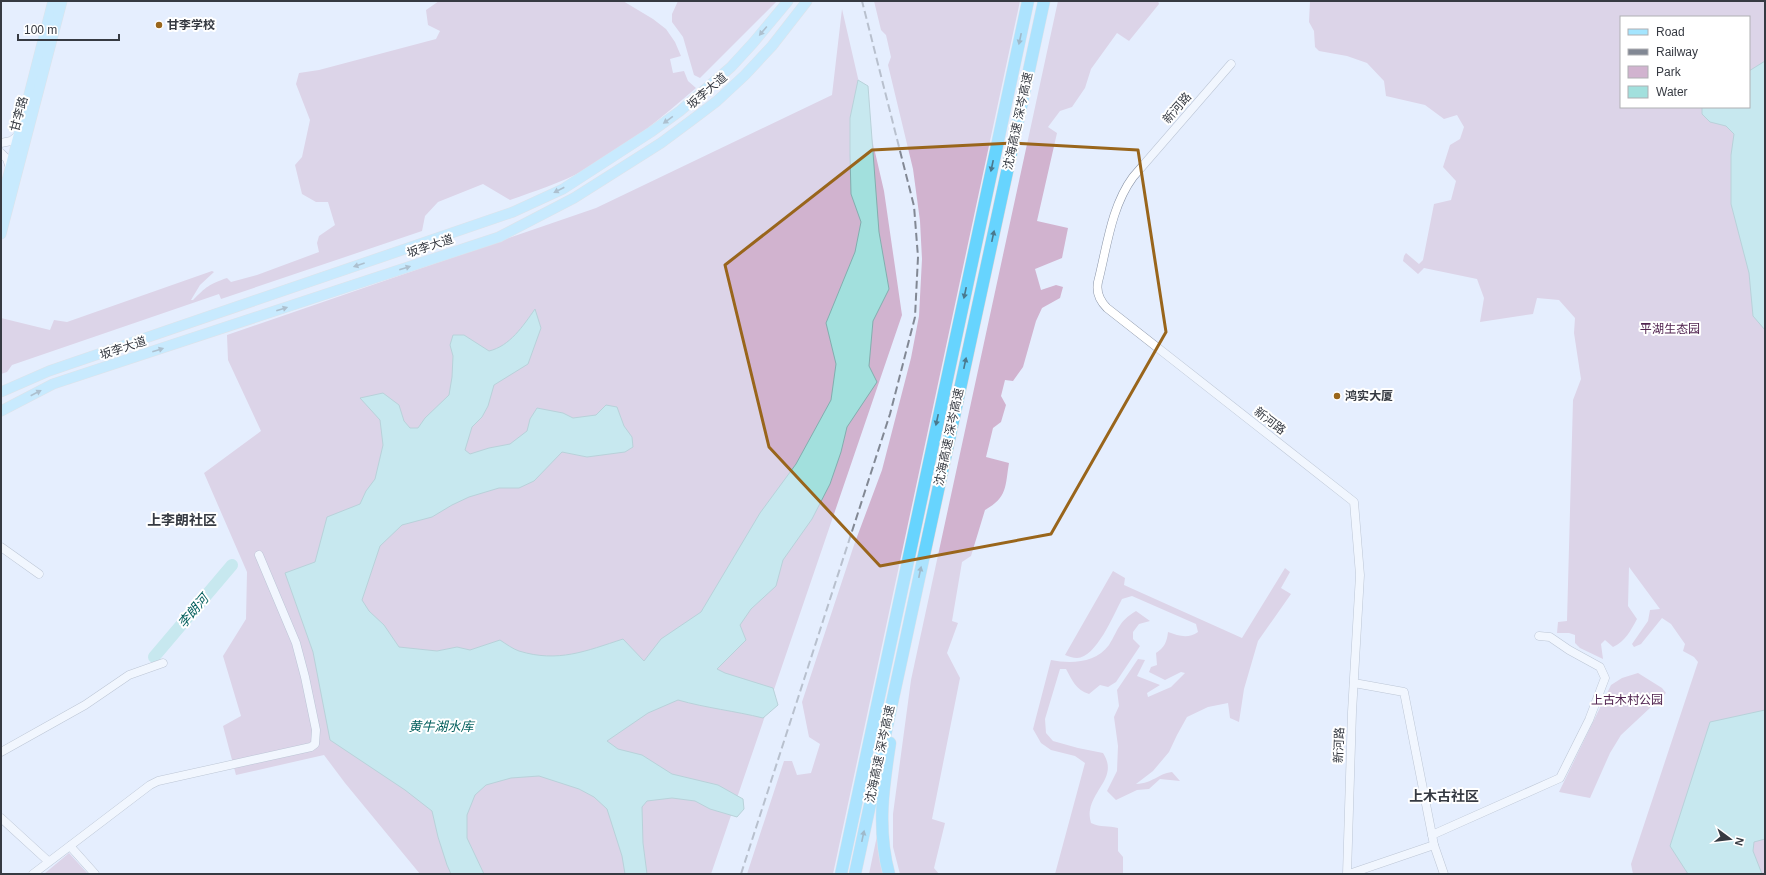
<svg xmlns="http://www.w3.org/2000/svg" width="1766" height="875" viewBox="0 0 1766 875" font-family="Arial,'Noto Sans SC',sans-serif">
<rect width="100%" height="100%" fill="#e5eefe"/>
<!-- green -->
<g fill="#d1b3cf" fill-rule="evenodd">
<path d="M439 1H623L653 19 666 29 675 42 681 56 670 59 673 73 684 71 688 81 696 88C661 118 625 149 584 170 561 183 535 191 510 200L483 184 438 202 425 216 422 231 221 299 219 294 12 365 7 372 1 374V318L50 330 54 320 67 322 212 271 214 272 200 285 191 300H193C206 287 209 284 227 278L231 282 257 275 319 252 317 243 319 236 335 225 328 202H316L302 194 295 165 302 157 310 120 296 84 299 73 319 70 436 39 440 31 428 25 426 10Z"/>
<polygon points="678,1 777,1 700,78 694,75 683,37 672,22 672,14"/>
<polygon points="874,1 1020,1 833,874 747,874 784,761 792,761 797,775 811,773 820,744 809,737 802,702 854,545 882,470 911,358 919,316 922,259 920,221 913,169 888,65 891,57 886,35 881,30"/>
<path d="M1058 1H1158L1159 4 1129 41 1117 33 1091 69 1085 88 1072 107 1060 111 1048 127 1057 133 1037 221 1068 228 1062 258 1035 269 1041 290 1056 285 1063 287 1060 298 1042 308 1036 321 1023 367 1013 381 1005 380 1001 396 1006 405 1001 422 993 428 986 457 1009 463C1005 486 1008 497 985 510L971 556 962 562 952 621 958 623 947 653 960 678 932 819 945 823 934 868 939 874H900L893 847V814L911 680Z"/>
<path d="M1310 1H1765V874H1633L1631 864 1698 662 1694 657 1683 651 1685 644 1671 624 1662 618 1641 644 1634 647 1632 644 1648 621 1650 610 1660 609 1629 567 1628 606 1637 619C1631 630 1625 642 1613 647L1605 640 1601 644 1603 659 1580 648 1575 643V635L1569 633H1557L1558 622 1567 621 1573 400 1581 379 1574 333 1575 318 1559 300 1537 298 1533 314 1480 322 1484 298 1477 279 1424 268 1418 274 1403 261 1404 256 1406 253 1419 264 1423 260 1434 204 1451 200 1456 181 1443 167 1450 145 1460 139 1464 127 1457 115 1444 119 1425 105 1386 96 1384 81 1367 63 1347 56 1319 51 1315 47 1314 31 1309 22ZM1621 17H1749V107H1621Z"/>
<polygon points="842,9 884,191 902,315 711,874 420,874 345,783 324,755 236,775 223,726 241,716 223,656 246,619 247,572 204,473 261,431 228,360 227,335 596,208 832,95"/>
<path d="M1285 568 1290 572 1281 588 1291 594 1258 641 1244 689 1239 722 1230 718 1228 703 1208 707 1187 717 1177 735 1169 752 1153 771 1136 784C1154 783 1157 774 1172 772L1180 781 1160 779 1149 789 1137 790 1116 800 1107 791 1117 771 1118 746 1114 717 1119 706 1117 690 1138 659 1145 660 1137 676 1160 685 1147 693 1148 697 1171 687 1185 673 1181 672 1165 680 1149 672 1151 667 1157 665 1156 653C1164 648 1167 642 1168 632 1179 636 1188 639 1198 632L1196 624 1132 596 1122 599C1114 614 1096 658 1077 658 1073 658 1068 656 1065 655L1113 571 1125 578 1124 585 1242 638Z"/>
<path d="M1136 611 1150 621 1139 624 1133 632V639L1140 646 1116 682 1108 687 1100 685 1089 694C1076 690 1072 680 1066 669H1060L1045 719 1046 733 1053 741 1078 748 1103 753C1118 776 1094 788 1090 810 1089 814 1090 819 1091 823 1101 828 1108 825 1118 828V851L1123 857V874H1055L1085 763 1075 756 1051 750 1041 743 1033 729 1051 660C1071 664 1096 663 1109 645 1119 629 1118 622 1136 611Z"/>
<polygon points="1638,673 1662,688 1666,693 1621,735 1610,753 1590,798 1559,792 1611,685 1622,678"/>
<polygon points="878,831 887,874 869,874"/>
<polygon points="69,853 88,874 44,874"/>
</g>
<!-- water -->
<g fill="#a2e0dd" stroke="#82aeae">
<polygon points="1765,61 1765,330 1753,316 1749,273 1731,204 1731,155 1734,134 1726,126 1710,122 1702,114 1702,107 1749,107 1749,71"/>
<path d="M858 80 868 86 879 232 889 289 873 321 869 366 877 382 847 427 841 452 830 484 812 519 783 560 776 586 751 609 740 625 746 640 717 669 725 673 773 688 778 705 763 718C735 711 706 708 678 700L648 713 607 741 618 749 642 755 672 774 718 785 743 799 744 809 737 817 710 809 695 801 672 798 647 801 642 807 643 843 647 874H625L622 856 607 809 594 797 579 789 539 776 511 778 486 785 475 795 467 815V838L484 874H451L447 865 438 837 432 811 405 790 330 740 313 652 285 573 315 562 327 517 360 504 366 491 375 479 383 445 380 420 360 398 383 393 399 405 404 421 410 428H418L425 418 449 395 452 377 453 356 450 345 453 335H464L489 351C510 346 523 326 535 309L541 328 528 364 494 385 488 406 482 417 472 427 465 450 470 454 489 448 510 444 527 431 530 419 537 408 563 413 573 418 596 415 606 405 617 407 624 426 632 437 633 447 625 452 587 457 562 452 534 481 519 488H499L469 497 452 505 432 517 402 525 380 546 362 600 369 611 384 625 399 647 437 651 457 647 470 650 500 640C506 644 513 649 519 651 558 663 586 651 623 639L644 661 661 639 701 612 760 513 796 464 831 400 836 364 826 323 855 252 861 222 851 194 850 154V118Z"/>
<polygon points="1765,710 1765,839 1754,842 1753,851 1762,874 1688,874 1670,846 1710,722"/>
</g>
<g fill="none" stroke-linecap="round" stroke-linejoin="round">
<!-- river -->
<polyline stroke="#a2e0dd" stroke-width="12" points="154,657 232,565"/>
<defs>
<g id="minor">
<path d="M1231 64 1133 177C1111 207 1107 247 1098 282 1096 292 1099 300 1107 308L1354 502 1360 575 1352 712 1347 874"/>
<polyline points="1,143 11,141 19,135"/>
<polyline points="1,153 7,159 10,168"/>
<polyline points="1,547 39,574"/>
<polyline points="1354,683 1404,692 1434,845 1444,874"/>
<polyline points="1,752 85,705 129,675 163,663"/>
<polyline points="1,818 48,861"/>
<polyline points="1432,835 1560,778 1589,720 1605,678 1600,667 1569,650 1550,637 1539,636"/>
<polyline points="70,846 95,874"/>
<polyline points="33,874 150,785 158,781 311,747 315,744 316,730 305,677 296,643 259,555"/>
<polyline points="1349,874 1434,845"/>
</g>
<g id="major">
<polyline points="1,204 53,1"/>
<polyline points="1,234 62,1"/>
<polyline points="1,392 49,371 513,212 563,189 651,132 680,111 731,67 753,43 788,1"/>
<polyline points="1,411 53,384 499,237 574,198 661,143 692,120 717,101 745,75 772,46 807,1"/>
</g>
<g id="highway">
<polyline points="841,874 1028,1"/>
<polyline points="855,874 1044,1"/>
<path d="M889 874C877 829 883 788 890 743"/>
</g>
</defs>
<!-- minor casing -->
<use href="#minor" stroke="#8b95a7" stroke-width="9"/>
<!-- major casing -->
<use href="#major" stroke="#d3d4d5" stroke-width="11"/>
<!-- highway casing -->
<use href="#highway" stroke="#d3d4d5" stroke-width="13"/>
<!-- minor -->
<use href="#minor" stroke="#fff" stroke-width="8"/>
<!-- major -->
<use href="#major" stroke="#a4e5fe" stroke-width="10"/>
<!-- highway -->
<use href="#highway" stroke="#67d4fe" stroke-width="12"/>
<!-- rail -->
<polyline stroke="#828894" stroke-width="2" stroke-dasharray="8 4" stroke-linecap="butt" points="741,874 890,414 915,317 918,257 914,206 862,1"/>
</g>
<!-- one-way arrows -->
<defs><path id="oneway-solid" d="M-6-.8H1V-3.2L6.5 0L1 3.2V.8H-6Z"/></defs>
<g fill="#688797">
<use href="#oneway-solid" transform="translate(763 31) rotate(130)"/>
<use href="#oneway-solid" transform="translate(668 120) rotate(144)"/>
<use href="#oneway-solid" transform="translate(559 190) rotate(153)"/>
<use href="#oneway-solid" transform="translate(359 265) rotate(161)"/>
<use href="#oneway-solid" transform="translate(405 268) rotate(-18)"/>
<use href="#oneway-solid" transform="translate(282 309) rotate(-18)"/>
<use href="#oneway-solid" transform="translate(158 350) rotate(-18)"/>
<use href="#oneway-solid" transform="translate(36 393) rotate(-27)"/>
</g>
<g fill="#4a788d">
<use href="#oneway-solid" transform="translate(1020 39) rotate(102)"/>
<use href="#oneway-solid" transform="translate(992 166) rotate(102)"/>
<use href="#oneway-solid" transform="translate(993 236) rotate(-78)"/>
<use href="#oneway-solid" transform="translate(965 293) rotate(102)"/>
<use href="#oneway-solid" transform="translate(965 363) rotate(-78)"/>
<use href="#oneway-solid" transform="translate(937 420) rotate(102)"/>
<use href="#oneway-solid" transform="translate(920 572) rotate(-78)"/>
<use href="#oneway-solid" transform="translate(863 836) rotate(-78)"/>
</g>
<!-- marked area -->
<path d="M0 0H1766V875H0ZM1013 143 1138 150 1166 332 1051 534 880 566 769 447 725 265 872 150Z" fill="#e5eefe" fill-opacity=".55" fill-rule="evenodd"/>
<path fill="none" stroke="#99651b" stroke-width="3" stroke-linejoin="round" d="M1013 143 1138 150 1166 332 1051 534 880 566 769 447 725 265 872 150Z"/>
<!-- markers -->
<g fill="#99651b" stroke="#fff" stroke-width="1.5">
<circle cx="159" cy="25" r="4"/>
<circle cx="1337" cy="396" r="4"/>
</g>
<g text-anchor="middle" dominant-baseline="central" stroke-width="4" stroke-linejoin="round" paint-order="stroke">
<!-- poi labels -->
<g font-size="12" font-weight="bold" fill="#363a42" stroke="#fff" text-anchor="start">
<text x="167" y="25">甘李学校</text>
<text x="1345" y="396">鸿实大厦</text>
</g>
<!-- street labels -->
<g font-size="12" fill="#363a42" stroke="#fff">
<text transform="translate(707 91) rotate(-40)">坂李大道</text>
<text transform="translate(1177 108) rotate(-49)">新河路</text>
<text transform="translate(19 114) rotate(-75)">甘李路</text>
<text transform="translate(1018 121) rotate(-78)">沈海高速 深岑高速</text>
<text transform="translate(430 246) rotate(-18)">坂李大道</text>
<text transform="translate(123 348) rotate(-18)">坂李大道</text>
<text transform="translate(1270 421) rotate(38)">新河路</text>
<text transform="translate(949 437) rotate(-78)">沈海高速 深岑高速</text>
<text transform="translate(1339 745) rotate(-88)">新河路</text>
<text transform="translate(880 754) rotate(-78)">沈海高速 深岑高速</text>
</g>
<!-- park labels -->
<g font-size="12" fill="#50234f" stroke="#fff">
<text x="1670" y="329">平湖生态园</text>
<text x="1627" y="700">上古木村公园</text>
</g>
<!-- water labels -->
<g font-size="13" font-style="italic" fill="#045f5d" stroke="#fff">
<text transform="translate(193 611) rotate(-50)">李朗河</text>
<text x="441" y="726">黄牛湖水库</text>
</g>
<!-- quarter labels -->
<g font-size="14" font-weight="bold" fill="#363a42" stroke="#fff">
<text x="182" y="520">上李朗社区</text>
<text x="1444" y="796">上木古社区</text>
</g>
</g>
<!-- border -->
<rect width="1766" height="875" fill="none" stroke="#363a42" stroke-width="4"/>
<!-- legend -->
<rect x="1620" y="16" width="130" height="92" fill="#ffffff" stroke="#afb0b3"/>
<rect x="1628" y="29" width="20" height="6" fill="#a4e5fe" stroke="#afb0b3"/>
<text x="1656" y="36" font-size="12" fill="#363a42">Road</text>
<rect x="1628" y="49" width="20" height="6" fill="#828894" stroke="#afb0b3"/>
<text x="1656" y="56" font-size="12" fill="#363a42">Railway</text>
<rect x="1628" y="66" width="20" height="12" fill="#d1b3cf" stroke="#afb0b3"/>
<text x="1656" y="76" font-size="12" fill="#363a42">Park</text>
<rect x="1628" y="86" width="20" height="12" fill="#a2e0dd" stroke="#afb0b3"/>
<text x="1656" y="96" font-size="12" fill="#363a42">Water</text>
<!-- north arrow -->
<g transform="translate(1730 839) rotate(105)" stroke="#ffffff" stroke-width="3" paint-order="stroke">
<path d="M0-3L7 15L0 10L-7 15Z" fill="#363a42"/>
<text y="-6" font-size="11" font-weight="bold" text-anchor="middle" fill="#363a42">N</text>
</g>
<!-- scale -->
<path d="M18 34v6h101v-6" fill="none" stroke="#363a42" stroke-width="2"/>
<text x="24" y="34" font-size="12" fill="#363a42" stroke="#ffffff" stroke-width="3" paint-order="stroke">100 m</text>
</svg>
